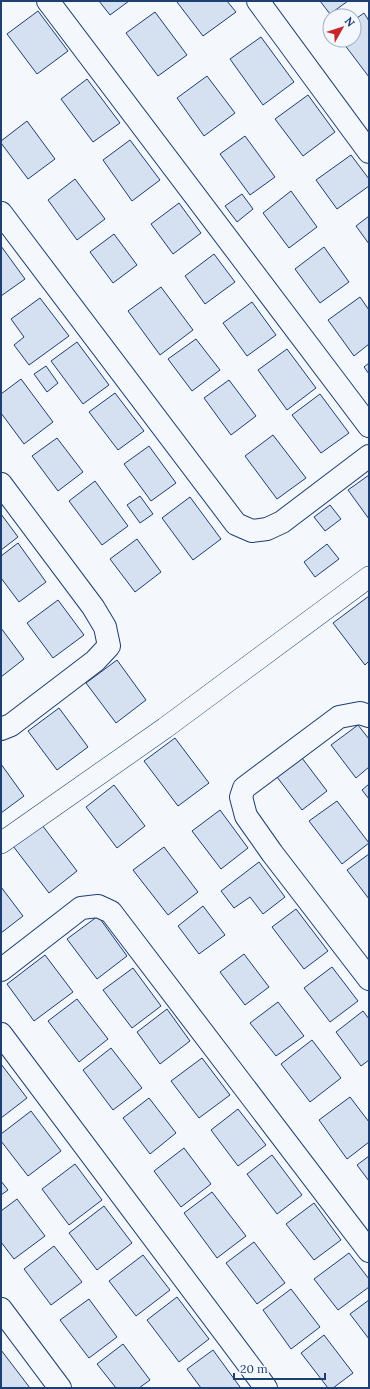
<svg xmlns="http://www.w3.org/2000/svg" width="370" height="1389" viewBox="0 0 370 1389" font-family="Lora,serif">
<rect width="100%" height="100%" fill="#f4f7fb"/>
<!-- building -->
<g fill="#d5e0f0" stroke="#1d3f73">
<polygon points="99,1 129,1 110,15"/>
<polygon points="178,1 227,1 236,12 203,36 177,2"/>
<polygon points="320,1 348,1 330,14"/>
<polygon points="38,11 68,51 37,74 7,34"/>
<polygon points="155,12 187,55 158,76 126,33"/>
<polygon points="364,13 369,21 369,77 341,40 354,40 354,20"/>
<polygon points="261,37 294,82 263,105 230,59"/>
<polygon points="207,76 235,113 204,136 177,98"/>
<polygon points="87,79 120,123 93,142 61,99"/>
<polygon points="308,95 335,132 303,156 275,119"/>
<polygon points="27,121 55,159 28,179 1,143 1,141"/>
<polygon points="245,136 275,177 250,195 220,154"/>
<polygon points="130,140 160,180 132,201 103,160"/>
<polygon points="351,155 369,179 369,186 337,209 316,180"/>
<polygon points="75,179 105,219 77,240 48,200"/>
<polygon points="291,191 317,227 289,248 263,213"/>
<polygon points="242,194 253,209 237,222 225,206"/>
<polygon points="179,203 201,233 173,254 151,224"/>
<polygon points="369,216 369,244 356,226"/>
<polygon points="114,234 137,265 113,283 90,252"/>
<polygon points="1,246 25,279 1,296"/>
<polygon points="324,247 349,282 320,303 295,269"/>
<polygon points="214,254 235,282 205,304 185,276"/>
<polygon points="161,287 193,330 160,355 128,311"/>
<polygon points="360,297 369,310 369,344 354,356 328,320"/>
<polygon points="40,298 69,336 29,365 14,345 24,337 11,319"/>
<polygon points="252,302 276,335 247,356 223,323"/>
<polygon points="196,339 220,370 192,391 168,359"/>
<polygon points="77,342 109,385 83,404 51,361"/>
<polygon points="287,349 316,388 287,410 258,370"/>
<polygon points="369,363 369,374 364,367"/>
<polygon points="46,366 58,383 47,392 34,374"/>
<polygon points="21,379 53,422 24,444 1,413 1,394"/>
<polygon points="229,380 256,416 231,435 204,398"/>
<polygon points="115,393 144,431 118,450 89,412"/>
<polygon points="320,394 349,433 321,453 292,415"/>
<polygon points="273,435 306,478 277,499 245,456"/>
<polygon points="57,438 83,472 58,491 32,456"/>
<polygon points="149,446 176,483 151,501 124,464"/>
<polygon points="369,475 369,519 348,490"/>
<polygon points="95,481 128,526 102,545 69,501"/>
<polygon points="140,496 153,514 140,523 127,505"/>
<polygon points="190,497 221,539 193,560 162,518"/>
<polygon points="330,505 341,519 325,531 314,517"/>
<polygon points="1,514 18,537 1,550"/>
<polygon points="137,539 161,572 135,592 110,559"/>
<polygon points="18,543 46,582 19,602 1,578 1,556"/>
<polygon points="327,544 339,559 315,577 304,562"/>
<polygon points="369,596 369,661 365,665 333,623"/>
<polygon points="58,600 84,635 53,658 27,623"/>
<polygon points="1,628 24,659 1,677"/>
<polygon points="117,660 146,700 116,723 86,683"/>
<polygon points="59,708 88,747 57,770 28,731"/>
<polygon points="358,725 369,739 369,767 356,778 331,745"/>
<polygon points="175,738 209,783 178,806 144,761"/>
<polygon points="302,758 327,791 302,810 277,777"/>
<polygon points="1,764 24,796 1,813"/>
<polygon points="369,784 369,799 362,790"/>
<polygon points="114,785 145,826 117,848 86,807"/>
<polygon points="337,801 369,843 342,864 309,821"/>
<polygon points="220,810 248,848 221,869 192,831"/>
<polygon points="42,825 77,871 49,893 13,846"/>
<polygon points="164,847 198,892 168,915 133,870"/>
<polygon points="369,854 369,899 347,870"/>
<polygon points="259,862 285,897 263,914 250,897 234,908 221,891"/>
<polygon points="1,887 23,916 1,933"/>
<polygon points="203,906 225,935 199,954 178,926"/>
<polygon points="296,909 328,951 304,969 272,927"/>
<polygon points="98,916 127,956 97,979 67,939"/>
<polygon points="244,954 269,987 245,1005 220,972"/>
<polygon points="45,955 73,992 34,1021 7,984"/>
<polygon points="332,967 358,1001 330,1022 304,988"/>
<polygon points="133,968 161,1006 132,1028 103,990"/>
<polygon points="77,999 108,1039 79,1062 48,1021"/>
<polygon points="278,1002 304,1036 276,1056 250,1023"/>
<polygon points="167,1009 190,1041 160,1064 137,1032"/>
<polygon points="363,1011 369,1019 369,1060 361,1066 336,1032"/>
<polygon points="312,1040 341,1078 310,1102 281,1064"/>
<polygon points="111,1048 142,1088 113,1110 83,1070"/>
<polygon points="202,1058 230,1095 199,1118 171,1081"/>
<polygon points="1,1064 27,1098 1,1118"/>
<polygon points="350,1097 369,1122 369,1142 347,1159 319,1120"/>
<polygon points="149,1098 176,1133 150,1154 123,1118"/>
<polygon points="238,1109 266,1145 238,1166 211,1130"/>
<polygon points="31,1111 61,1151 28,1176 1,1141 1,1134"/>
<polygon points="184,1148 211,1184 181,1207 154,1171"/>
<polygon points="272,1155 302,1195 277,1214 247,1174"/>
<polygon points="369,1156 369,1181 357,1165"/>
<polygon points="75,1164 102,1200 69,1225 42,1189"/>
<polygon points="1,1181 8,1190 1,1195"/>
<polygon points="212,1192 246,1236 217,1258 184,1213"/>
<polygon points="17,1199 45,1236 14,1259 1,1242 1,1211"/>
<polygon points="314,1203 341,1240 314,1260 286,1224"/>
<polygon points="104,1206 132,1243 97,1270 69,1233"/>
<polygon points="254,1242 285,1283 257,1304 226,1263"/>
<polygon points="54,1246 82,1282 51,1305 24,1269"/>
<polygon points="349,1253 369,1279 369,1287 338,1310 314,1279"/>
<polygon points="143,1255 170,1290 136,1316 109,1281"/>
<polygon points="291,1289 320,1327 291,1349 263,1310"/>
<polygon points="177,1297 209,1339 179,1362 147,1320"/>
<polygon points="89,1299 117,1337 89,1358 60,1320"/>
<polygon points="369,1300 369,1339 350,1314"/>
<polygon points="324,1335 353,1373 333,1388 328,1388 301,1353"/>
<polygon points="123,1344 150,1380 139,1388 116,1388 97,1364"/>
<polygon points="1,1350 30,1388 1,1388"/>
<polygon points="213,1350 240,1387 238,1388 201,1388 187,1369"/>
</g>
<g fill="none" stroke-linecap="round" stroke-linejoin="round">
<defs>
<polyline id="pedestrian" points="1,843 165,728 369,577"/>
<g id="minor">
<polyline points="48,1 369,426"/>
<polyline points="258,1 369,152"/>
<polyline points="1,213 236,524 252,531 267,529 282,522 369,456"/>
<polyline points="1,484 93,607 105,627 109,646 95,661 11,725 1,729"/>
<polyline points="369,716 360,713 339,717 244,788 241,797 246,816 272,853 369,979"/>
<polyline points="1,970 81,908 98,906 111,912 369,1251"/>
<polyline points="1,1034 266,1388"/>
<polyline points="1,1309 60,1388"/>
</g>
</defs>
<!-- pedestrian casing -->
<use href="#pedestrian" stroke="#1d3f73" stroke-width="22"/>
<!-- minor casing -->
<use href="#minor" stroke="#1d3f73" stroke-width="24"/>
<!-- pedestrian -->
<use href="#pedestrian" stroke="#f4f7fb" stroke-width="21"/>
<!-- minor -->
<use href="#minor" stroke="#f4f7fb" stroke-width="22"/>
</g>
<!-- border -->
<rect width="370" height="1389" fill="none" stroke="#1d3f73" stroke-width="4"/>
<!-- north arrow -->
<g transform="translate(342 28) rotate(51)"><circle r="19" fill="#f4f7fb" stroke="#9eadc5"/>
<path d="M0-3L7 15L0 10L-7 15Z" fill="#c62828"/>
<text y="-6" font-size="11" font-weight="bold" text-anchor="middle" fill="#1d3f73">N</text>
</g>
<!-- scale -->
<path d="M234 1373v6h91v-6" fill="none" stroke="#1d3f73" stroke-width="2"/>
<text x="240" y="1373" font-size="12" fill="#1d3f73" stroke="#f4f7fb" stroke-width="3" paint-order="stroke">20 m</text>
</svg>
